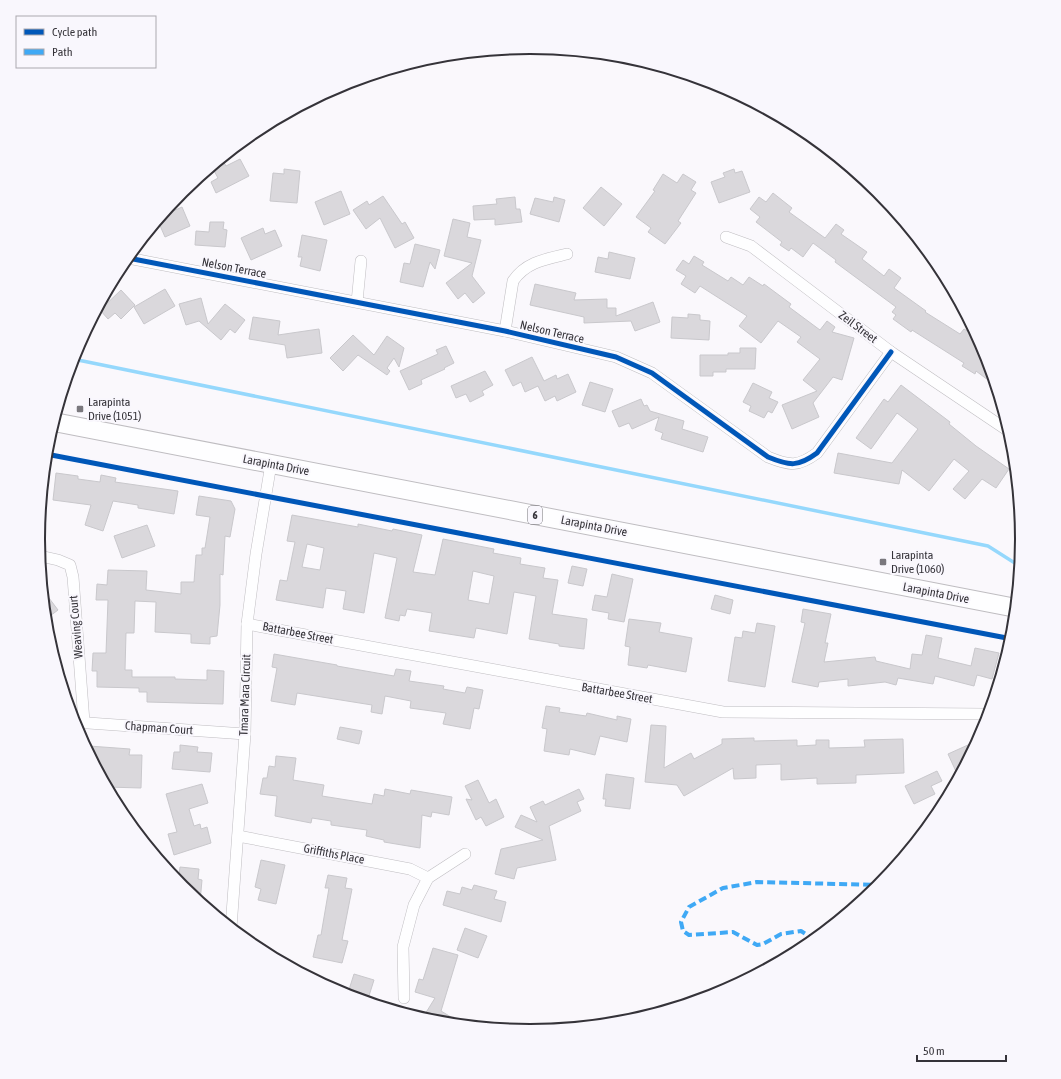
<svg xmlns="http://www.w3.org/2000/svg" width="1061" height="1079" viewBox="0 0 1061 1079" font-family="'Asap Condensed',sans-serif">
<rect width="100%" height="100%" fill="#faf8fc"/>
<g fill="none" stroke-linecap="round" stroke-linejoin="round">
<!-- stream -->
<polyline stroke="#95d8fc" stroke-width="3.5" points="73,359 988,546 1018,565 1020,568"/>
</g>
<!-- building -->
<g fill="#dad8dc" stroke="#c9c8cc" fill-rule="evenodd">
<polygon points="222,159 226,166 240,159 249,176 216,193 211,182 218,178 212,167"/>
<polygon points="284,169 300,171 297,203 270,201 273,173 284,174"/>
<polygon points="734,169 735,173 742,171 750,192 719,203 711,182 725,177 723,173"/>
<polygon points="663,174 677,183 683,174 696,182 691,190 696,193 678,221 681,223 665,244 648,232 651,228 636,217 655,191 653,190"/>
<polygon points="601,187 622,204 604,226 583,208"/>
<polygon points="341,191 350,214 324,225 315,202"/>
<polygon points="773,193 792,208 789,212 825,238 836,224 844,230 841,234 867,252 862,259 884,276 889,269 901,278 894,288 926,311 925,312 960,334 964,329 979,338 986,351 996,386 976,371 975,374 962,366 964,363 912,330 911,332 893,319 896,315 892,312 896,307 835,262 836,260 813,243 803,257 791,248 789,251 780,245 782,242 756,222 760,217 750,209 759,197 766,202"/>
<polygon points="383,196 402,224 405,222 414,238 395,248 380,218 366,229 353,210 367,201 369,205"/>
<polygon points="515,197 516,209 520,209 522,222 495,225 495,219 474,220 473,206 497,204 496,199"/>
<polygon points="554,197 565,200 559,222 530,214 535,198 553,202"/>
<polygon points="182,207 190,226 165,237 158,221 162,216"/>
<polygon points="453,219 470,223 467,237 481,240 472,276 485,293 473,303 465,293 458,299 446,283 472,263 444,256"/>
<polygon points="210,222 224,222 223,229 227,230 225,247 195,245 196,231 209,232"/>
<polygon points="263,228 265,234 275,230 282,246 251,260 241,238"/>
<polygon points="302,235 327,240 320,271 300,266 302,257 298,257"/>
<polygon points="415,244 440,250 435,269 430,262 423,287 400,282 404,263 410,264"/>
<polygon points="609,252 635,258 630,279 595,272 598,257 608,259"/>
<polygon points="694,256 704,262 702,265 728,281 731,277 743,285 749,277 763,286 764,284 791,304 789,307 820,330 827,321 835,327 832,332 854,338 842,380 833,377 813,403 819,417 792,429 782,405 817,391 803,380 820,359 797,342 801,337 778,321 761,343 739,326 747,316 700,286 695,293 681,284 686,276 676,270 683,260 689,264"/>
<polygon points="535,284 576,293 574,300 607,299 607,308 616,308 616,316 653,302 660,322 635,331 631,321 584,323 584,317 530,305"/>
<polygon points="165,289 175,306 144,324 134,307"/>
<polygon points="121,290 135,305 121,319 115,313 108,319 100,310"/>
<polygon points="201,298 208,324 225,304 245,320 235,333 230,329 221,340 199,321 186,325 179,304"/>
<polygon points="688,314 700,315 700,320 710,321 709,340 671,338 672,317 688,318"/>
<polygon points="253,317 280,321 278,335 319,329 322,353 287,358 285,345 249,339"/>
<polygon points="353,335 374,355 387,336 404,348 399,367 394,358 387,368 390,371 387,375 358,355 343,371 330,358"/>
<polygon points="446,346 454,363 444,368 445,369 421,380 422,384 409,390 400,371 438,354 436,350"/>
<polygon points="740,348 756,348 755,369 726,369 726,372 713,372 713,376 700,376 700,355 728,355 728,353 740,353"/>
<polygon points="532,357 544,381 556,375 557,379 568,374 576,392 557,401 555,396 545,401 538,386 525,392 521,382 513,386 505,370"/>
<polygon points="485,371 493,385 482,391 484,395 470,402 466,394 456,398 451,386"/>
<polygon points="590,382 613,389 605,412 582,405"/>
<polygon points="753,383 772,392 769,398 778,402 772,413 768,411 764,418 749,411 751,406 743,402"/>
<polygon points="901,385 950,422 949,424 976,446 1009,469 996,488 982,479 965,499 953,489 969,471 954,459 929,491 902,470 899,484 834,473 838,453 892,463 918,429 897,413 871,449 856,438 884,399 888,402"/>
<polygon points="641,399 644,406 647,405 650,411 684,421 682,429 708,437 703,452 661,439 663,433 655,430 659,417 632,429 629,423 619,427 612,411"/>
<polygon points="56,473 78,476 78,479 100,482 101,475 116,478 115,482 178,491 174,514 138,508 138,505 113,501 103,531 85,525 91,505 53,500"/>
<polygon points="199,496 231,501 235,509 230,537 225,536 223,575 220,574 220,605 217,636 210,637 210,644 191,643 191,634 155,632 156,602 135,601 134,633 126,633 125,670 132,670 132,677 175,677 175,679 207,680 207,670 224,671 223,704 147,702 147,692 139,692 139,688 97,687 97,671 92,671 93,653 106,653 108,600 96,600 97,584 107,585 108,570 147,571 146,590 181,594 181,582 194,582 196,555 202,555 202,548 205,548 210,517 196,515"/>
<path d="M292 515 358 527V524L392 531 393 529 422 535 413 572 435 575 443 539 494 549 493 553 521 558 520 564 545 568 543 578 558 580 552 614 587 619 584 649 559 646V644L529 639 536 596 514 592 507 634 476 628 474 638 429 631 432 613 407 609 405 616 400 615 399 621 385 618 397 558 374 553 364 613 343 609 346 591 326 588 323 608 276 600 280 580 287 581 295 542 287 541ZM307 544 324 548 320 570 302 567ZM473 571 494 576 489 604 468 600Z"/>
<polygon points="147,525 155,546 122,558 114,536"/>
<polygon points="572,566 587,569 583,586 568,583"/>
<polygon points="612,574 633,579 624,622 608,619 609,613 592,610 595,595 607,597"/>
<polygon points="43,590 58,610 46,619 45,609"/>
<polygon points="715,595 733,600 730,614 711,609"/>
<polygon points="803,609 831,614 825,643 828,643 824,662 875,657 876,661 910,669 912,654 922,655 926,635 942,638 938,658 971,666 975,648 999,653 992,679 977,675 974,686 935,676 933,684 898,678 896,685 885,682 848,686 848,679 819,682 818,687 792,682 805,623 801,622"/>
<polygon points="629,619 661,623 659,632 692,638 686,672 648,665 647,668 628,665 630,647 625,646"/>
<polygon points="757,623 775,626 765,687 728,681 735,637 742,638 743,631 755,633"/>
<polygon points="274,654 337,665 337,666 394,676 396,669 411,671 409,681 444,686 443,689 465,693 467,687 483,690 479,709 474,708 470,729 443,724 446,713 410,708 411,701 385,696 382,714 371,712 372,705 297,693 295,705 271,701 277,668 272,667"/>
<polygon points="546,706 560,708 559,712 586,716 587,713 617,720 617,716 631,719 627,742 600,736 595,755 570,749 569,755 544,751 547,729 542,728"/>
<polygon points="651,725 666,726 664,768 691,753 694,759 722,744 722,739 754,738 754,741 797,740 797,746 816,745 816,740 829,740 829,748 865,747 864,740 903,739 904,773 856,775 856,783 817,784 817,778 781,780 781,764 756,765 756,778 734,779 733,768 684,796 677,785 645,782"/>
<polygon points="340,727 362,731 359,744 337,739"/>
<polygon points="979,740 971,755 959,778 948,754"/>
<polygon points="180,745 198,747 197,752 212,753 210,772 172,769 174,752 180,752"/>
<polygon points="89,746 130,749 129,755 142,755 141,788 107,787 89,752"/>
<polygon points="276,756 296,758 293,780 324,785 322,796 372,804 374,794 384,796 385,789 410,794 411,790 452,797 449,815 432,812 431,817 422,815 420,848 384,842 384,840 366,836 367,830 331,825 331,821 312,818 311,823 275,816 277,796 260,794 263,778 267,778 269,766 275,767"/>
<polygon points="937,771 942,781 931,786 935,794 914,804 905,786"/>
<polygon points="606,774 634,778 630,809 605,806 606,799 603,799"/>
<polygon points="478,780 489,803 496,799 504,817 486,826 481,817 476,820 466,799 472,800 465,786"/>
<polygon points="202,784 208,803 189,809 194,826 200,824 201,829 207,827 211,843 174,855 168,834 177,832 166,794"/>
<polygon points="579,789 584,799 577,802 581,811 549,826 556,860 517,868 514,879 495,874 501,849 543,840 515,827 521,815 537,822 530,807 543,801 545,805"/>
<polygon points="261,860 285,865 276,904 258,900 261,889 255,887"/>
<polygon points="180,867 199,869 198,879 202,880 200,902 178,883"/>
<polygon points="328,875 347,878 345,888 352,889 342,940 348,941 342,963 313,957 318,935 321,935 329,888 325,888"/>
<polygon points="474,885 497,891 494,899 506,902 501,922 443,905 447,891 460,894 462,887 472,890"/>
<polygon points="465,928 487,936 478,958 457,950"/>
<polygon points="433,948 458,955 441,1011 466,1026 434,1022 422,1019 435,998 415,992 419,979 423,980"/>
<polygon points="354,974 374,980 367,1002 347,996"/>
</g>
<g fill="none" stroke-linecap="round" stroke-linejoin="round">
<defs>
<g id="street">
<polyline points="726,237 751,246 891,352 1010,432"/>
<path d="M128 258 505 331 616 357 652 373 768 457C790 466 798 467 817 453L891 352"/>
<polyline points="357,302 361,261"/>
<path d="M505 331 513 281C526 262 546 259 567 254"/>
<polyline points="40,556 58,560 70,565 73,577 84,722"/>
<polyline points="247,624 723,712 985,714 990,712"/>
<polyline points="74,722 245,734"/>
<polyline points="238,836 410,869 428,878"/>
<polyline points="231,928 245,734 247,624 256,554 271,464"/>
<polyline points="404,998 403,947 414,905 428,878 465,854"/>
</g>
<polyline id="primary" points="54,422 1016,608"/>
</defs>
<!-- street casing -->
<use href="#street" stroke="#bfbdc1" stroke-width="12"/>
<!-- primary casing -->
<use href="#primary" stroke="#bfbdc1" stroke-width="20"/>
<!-- street -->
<use href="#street" stroke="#fefeff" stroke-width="11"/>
<!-- primary -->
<use href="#primary" stroke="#fefeff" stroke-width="18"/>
<!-- quiet -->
<polyline stroke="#3fa9f5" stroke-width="4" stroke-dasharray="8 4" stroke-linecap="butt" points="815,940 801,931 781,934 763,944 757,945 733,932 689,935 683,931 681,922 689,907 723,888 757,882 881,885"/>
<defs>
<g id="cycleway">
<path d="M128 258 505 331 616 357 652 373 768 457C790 466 798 467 817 453L891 352"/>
<polyline points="46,454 1012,639"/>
</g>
</defs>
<!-- cycleway casing -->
<use href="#cycleway" stroke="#f9f7fd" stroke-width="8"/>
<!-- cycleway -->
<use href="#cycleway" stroke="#0057b8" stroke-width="5"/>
</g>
<!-- markers -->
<g fill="#7a787d" stroke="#f9f7fd" stroke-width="1.5">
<rect x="76" y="405" width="8" height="8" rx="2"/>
<rect x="879" y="558" width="8" height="8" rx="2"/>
</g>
<g text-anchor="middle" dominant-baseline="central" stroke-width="4" stroke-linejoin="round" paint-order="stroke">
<!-- shield labels -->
<rect fill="#f9f7fd" stroke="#706e74" stroke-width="1" x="528" y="506" width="14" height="18" rx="3"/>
<g font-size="11" font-weight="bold" fill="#353339">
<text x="535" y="515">6</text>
</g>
<!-- street labels -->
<g font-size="12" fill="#353339" stroke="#f9f7fd">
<text transform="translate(234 268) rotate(11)">Nelson Terrace</text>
<text transform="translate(858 327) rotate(37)">Zeil Street</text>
<text transform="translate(552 332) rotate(13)">Nelson Terrace</text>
<text transform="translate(276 465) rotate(11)">Larapinta Drive</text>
<text transform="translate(594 526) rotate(11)">Larapinta Drive</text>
<text transform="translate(936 593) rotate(11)">Larapinta Drive</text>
<text transform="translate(76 627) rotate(-95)">Weaving Court</text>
<text transform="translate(298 633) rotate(11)">Battarbee Street</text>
<text transform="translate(617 693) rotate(10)">Battarbee Street</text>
<text transform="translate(245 695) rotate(-88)">Tmara Mara Circuit</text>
<text transform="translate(159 728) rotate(4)">Chapman Court</text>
<text transform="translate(334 854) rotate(11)">Griffiths Place</text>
</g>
<!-- poi labels -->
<g font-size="12" fill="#353339" stroke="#f9f7fd" text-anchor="start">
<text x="88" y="402">Larapinta<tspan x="88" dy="14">Drive (1051)</tspan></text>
<text x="891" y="555">Larapinta<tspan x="891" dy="14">Drive (1060)</tspan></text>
</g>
</g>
<!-- crop -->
<path d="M0 0H1061V1079H0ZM45 539a485 485 0 1 1 970 0a485 485 0 1 1-970 0Z" fill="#f9f7fd" fill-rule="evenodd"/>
<path fill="none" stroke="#353339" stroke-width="2" d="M45 539a485 485 0 1 1 970 0a485 485 0 1 1-970 0Z"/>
<!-- legend -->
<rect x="16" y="16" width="140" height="52" fill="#f9f7fd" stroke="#aba9af"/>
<rect x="24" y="29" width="20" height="6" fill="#0057b8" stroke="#aba9af"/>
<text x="52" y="36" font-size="12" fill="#353339">Cycle path</text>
<rect x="24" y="49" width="20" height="6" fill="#3fa9f5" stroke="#aba9af"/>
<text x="52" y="56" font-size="12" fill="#353339">Path</text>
<!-- scale -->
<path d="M917 1055v6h89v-6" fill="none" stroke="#353339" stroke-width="2"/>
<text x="923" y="1055" font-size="12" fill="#353339" stroke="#f9f7fd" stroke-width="3" paint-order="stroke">50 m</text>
</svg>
